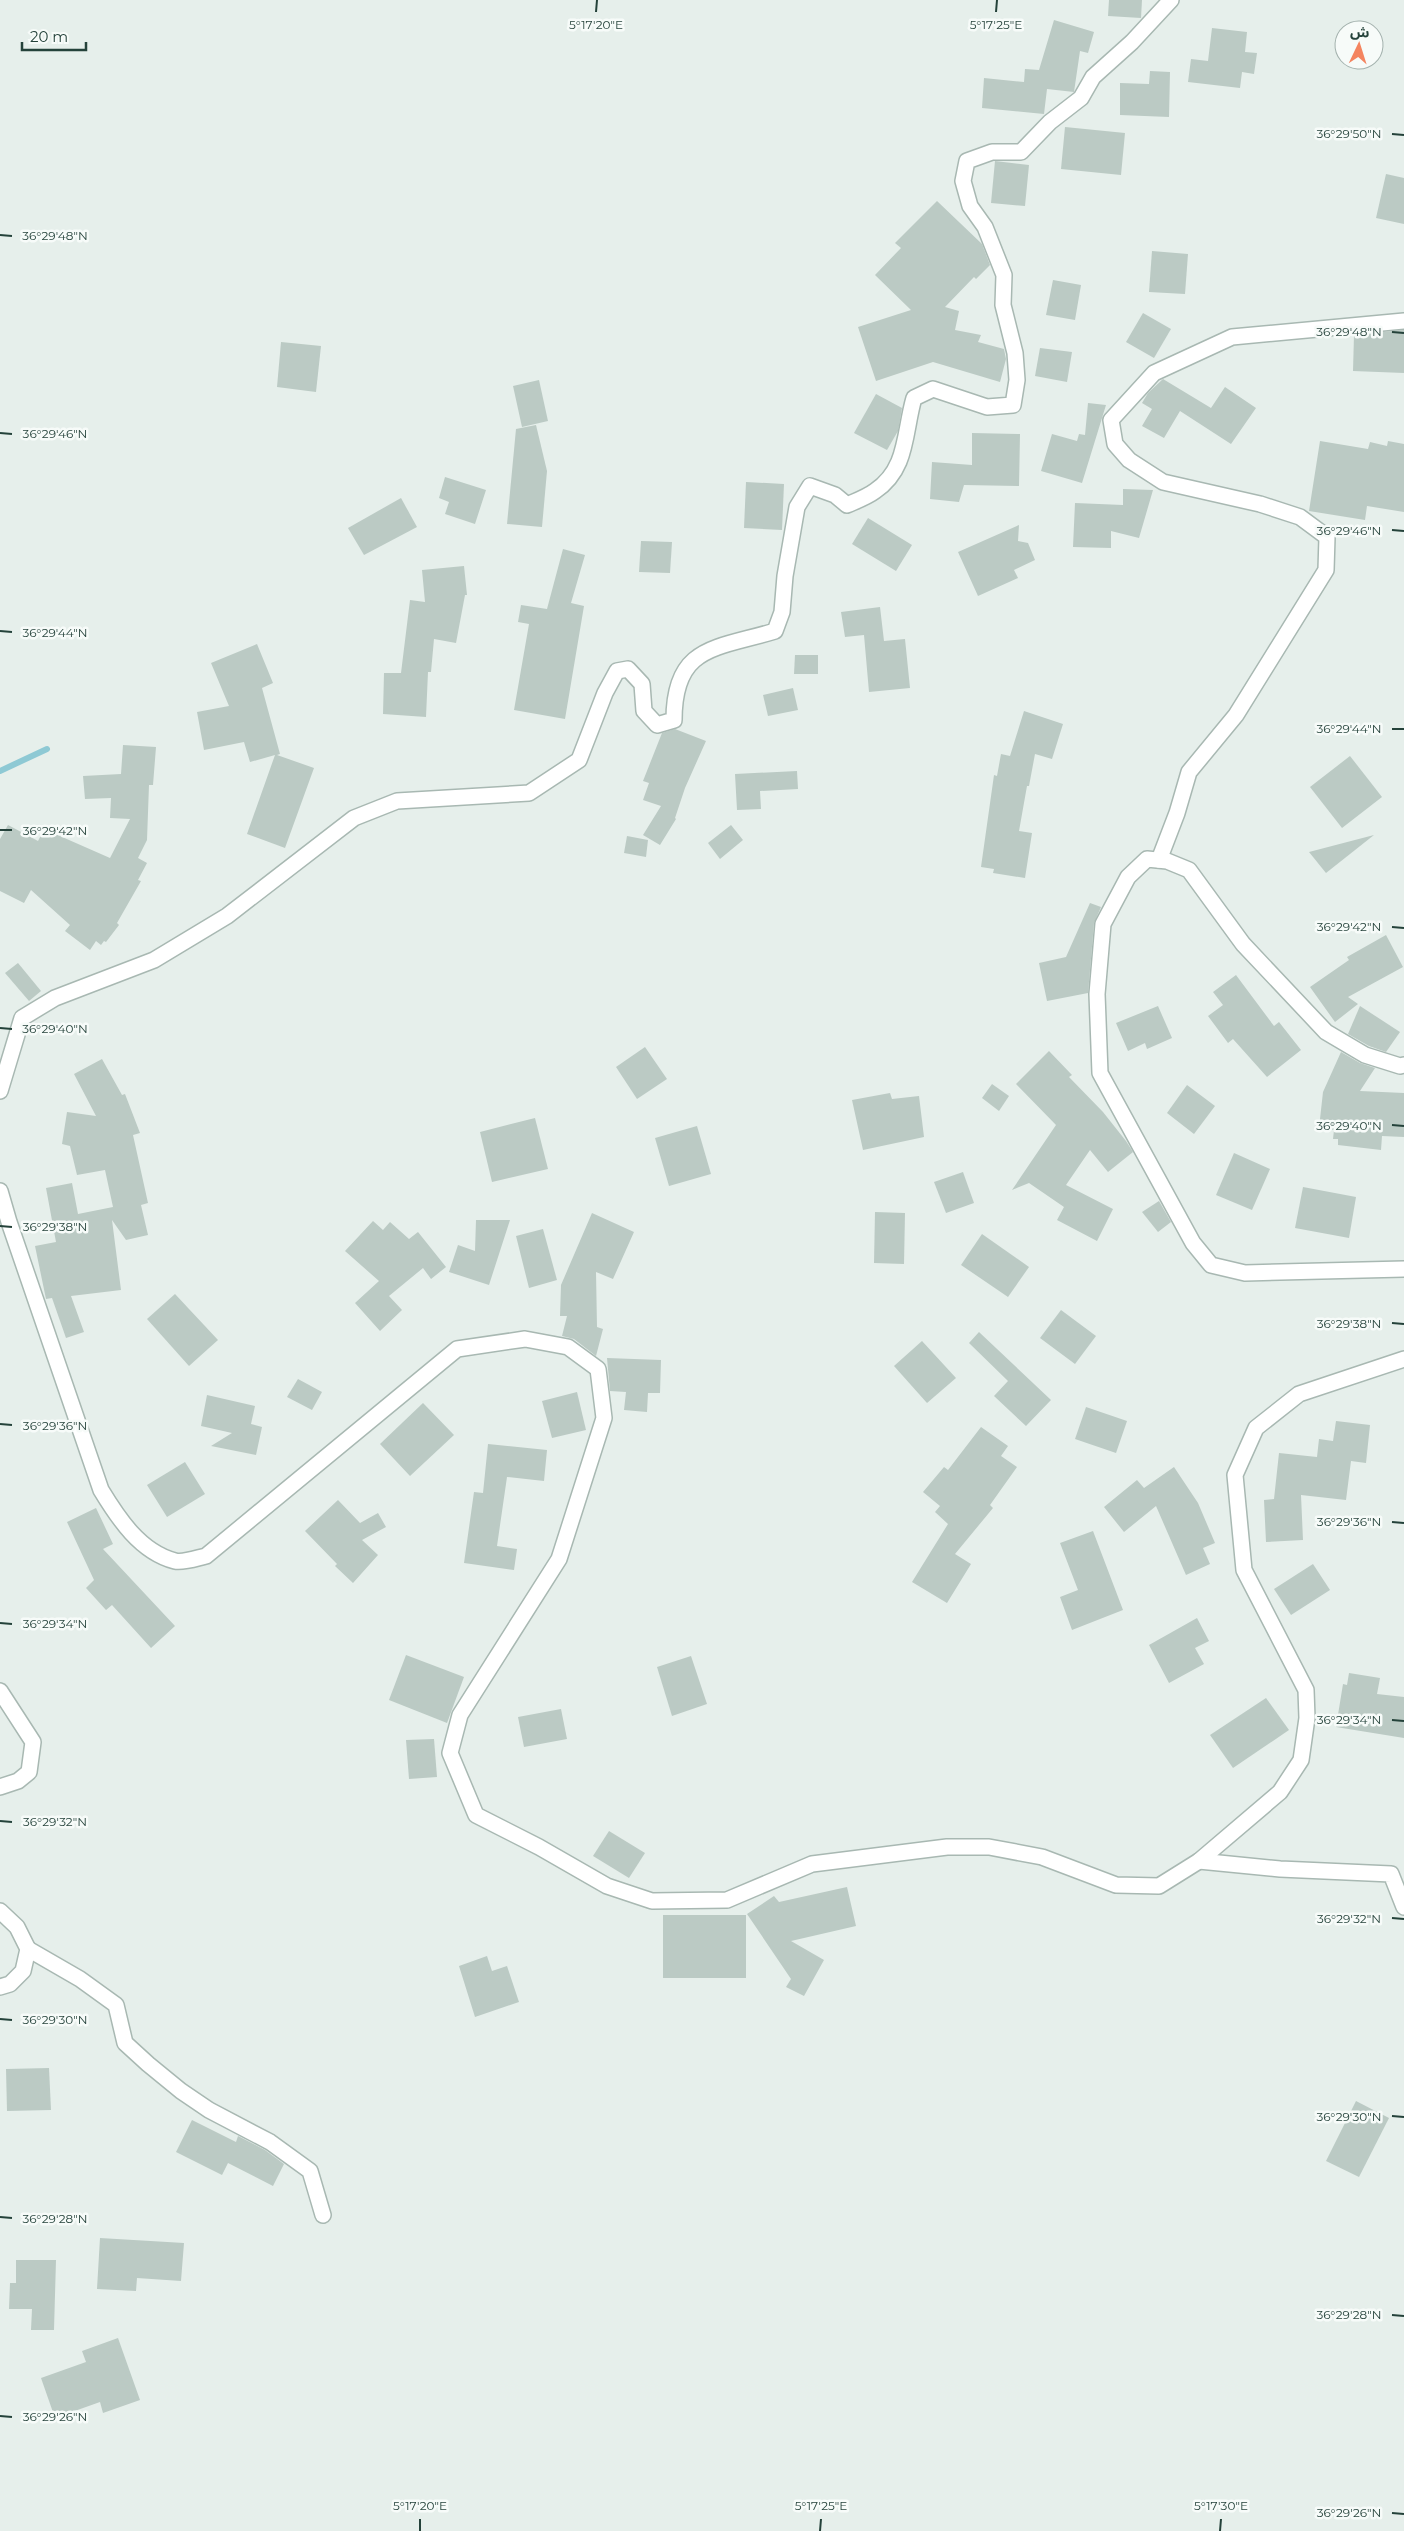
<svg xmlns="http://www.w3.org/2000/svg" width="1404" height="2531" viewBox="0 0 1404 2531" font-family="Montserrat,'Noto Sans Arabic',sans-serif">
<rect width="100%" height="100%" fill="#e6efeb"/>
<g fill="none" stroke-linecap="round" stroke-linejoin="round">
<!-- stream -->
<polyline stroke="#8ec9d4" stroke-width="6" points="0,771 47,749"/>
</g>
<!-- building -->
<g fill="#bbcac4">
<polygon points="1109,0 1142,0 1141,18 1108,16"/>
<polygon points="1054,20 1094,32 1088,53 1080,51 1074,92 1047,89 1044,114 982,108 984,78 1024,82 1025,69 1039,70"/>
<polygon points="1212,28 1247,32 1245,52 1257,53 1254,74 1242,72 1240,88 1188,82 1191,59 1208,61"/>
<polygon points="1150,71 1170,72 1169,117 1120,115 1120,83 1149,84"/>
<polygon points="1065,127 1125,133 1121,175 1061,169"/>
<polygon points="995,161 1029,165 1025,206 991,203"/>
<polygon points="1386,174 1404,178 1404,224 1376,218"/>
<polygon points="937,201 982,244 990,265 976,279 974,277 945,307 959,311 955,330 981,335 978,342 1004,349 1006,359 1000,382 933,362 876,381 858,327 911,310 875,275 901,248 895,243"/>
<polygon points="1152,251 1188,254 1185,294 1149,292"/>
<polygon points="1053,280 1081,285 1075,320 1046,315"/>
<polygon points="1143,313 1171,329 1154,358 1126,342"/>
<polygon points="1404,330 1404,373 1353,371 1354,335"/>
<polygon points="281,342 321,346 316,392 277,387"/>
<polygon points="1040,348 1072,352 1067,382 1035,376"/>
<polygon points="1163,379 1211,408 1225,387 1256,408 1231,444 1180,411 1164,438 1142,426 1152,409 1142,403 1148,393"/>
<polygon points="539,380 548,421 522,427 513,386"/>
<polygon points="876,394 902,408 898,431 887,450 854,433"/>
<polygon points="1088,403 1106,405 1082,483 1041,471 1052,434 1077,441 1079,434 1085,435"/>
<polygon points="536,425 547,471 542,527 507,524 516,429"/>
<polygon points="972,433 1020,434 1019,486 964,485 959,502 930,499 932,462 972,465"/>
<polygon points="1320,441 1368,449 1370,442 1387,446 1388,441 1404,444 1404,512 1367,506 1365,520 1309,511"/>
<polygon points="445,477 486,490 475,524 445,514 449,502 439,498"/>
<polygon points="746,482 784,484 782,530 744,528"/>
<polygon points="1123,489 1153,490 1139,538 1111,531 1111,548 1073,547 1075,503 1123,505"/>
<polygon points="401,498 417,527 364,555 348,528"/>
<polygon points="868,518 912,545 896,571 852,544"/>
<polygon points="1019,525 1018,541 1028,543 1035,560 1014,570 1018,578 978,596 958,552"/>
<polygon points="641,541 672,542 670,573 639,572"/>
<polygon points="563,549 585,555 571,603 584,606 565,719 514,710 529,624 518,622 521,605 547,609"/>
<polygon points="464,566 467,595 465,595 456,643 434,639 431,672 428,672 426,717 383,714 384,673 401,673 410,600 425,602 422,570"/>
<polygon points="880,607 884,641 905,639 910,688 869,692 864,635 845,637 841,612"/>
<polygon points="257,644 273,683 262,688 280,754 277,755 314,768 285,848 247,834 275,755 250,762 244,742 204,750 197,712 229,706 211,663"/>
<polygon points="795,655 818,655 818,674 794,674"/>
<polygon points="793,688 798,710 768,716 763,695"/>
<polygon points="1024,711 1063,724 1052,759 1035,754 1029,786 1027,786 1019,831 1032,833 1025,878 993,873 994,869 981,867 994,775 997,776 1001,754 1010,756"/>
<polygon points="675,729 706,741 685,788 675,818 676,819 660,845 643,835 661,806 643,800 649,783 643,781 662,733"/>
<polygon points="123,745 156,747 153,785 149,785 147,840 138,858 147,863 138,880 141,881 117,923 119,925 106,942 104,941 101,945 96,941 90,950 65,931 70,925 31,890 24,903 0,891 0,839 8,825 38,841 44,829 110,858 130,819 110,818 111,798 85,799 83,776 121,774"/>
<polygon points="1350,756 1382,797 1342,828 1310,787"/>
<polygon points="797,771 798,789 760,791 761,809 737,810 735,774"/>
<polygon points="731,825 743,840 720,859 708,843"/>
<polygon points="1374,835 1326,873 1309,852"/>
<polygon points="627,836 648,840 646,857 624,853"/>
<polygon points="1090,903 1101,907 1094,923 1088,993 1047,1001 1039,963 1066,957"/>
<polygon points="1386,935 1403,967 1348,997 1358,1004 1335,1022 1310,987 1349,960 1347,957"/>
<polygon points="18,963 41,991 29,1001 5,973"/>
<polygon points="1236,975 1274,1026 1279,1022 1301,1050 1267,1077 1233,1039 1228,1043 1208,1016 1223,1005 1213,992"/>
<polygon points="1158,1006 1172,1038 1147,1049 1145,1043 1128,1051 1116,1023"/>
<polygon points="1360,1006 1400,1032 1386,1052 1369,1046 1348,1034"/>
<polygon points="645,1047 667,1079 637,1099 616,1067"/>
<polygon points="1049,1051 1072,1075 1069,1077 1103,1112 1126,1141 1133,1152 1108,1172 1090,1150 1066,1185 1113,1209 1097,1241 1057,1220 1064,1207 1029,1183 1012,1190 1056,1125 1016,1084"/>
<polygon points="1341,1052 1360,1063 1375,1068 1360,1091 1404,1093 1404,1137 1382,1136 1381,1150 1338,1145 1338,1139 1333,1139 1334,1130 1319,1128 1323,1092"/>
<polygon points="102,1059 122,1095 125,1094 140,1133 133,1135 148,1203 141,1205 148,1235 126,1240 112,1220 121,1290 71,1296 84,1332 66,1338 52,1298 46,1299 35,1246 56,1242 46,1188 72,1183 78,1214 113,1207 105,1170 77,1175 70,1146 62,1144 67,1112 96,1116 74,1074"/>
<polygon points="992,1084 1009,1096 999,1111 982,1098"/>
<polygon points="1187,1085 1215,1106 1194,1134 1167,1113"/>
<polygon points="890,1093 892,1099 919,1096 924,1137 863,1150 852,1100"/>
<polygon points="535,1118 548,1169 492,1182 480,1132"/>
<polygon points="697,1126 711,1174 669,1186 655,1138"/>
<polygon points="1234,1153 1270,1169 1252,1210 1216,1195"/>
<polygon points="963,1172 974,1203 946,1213 934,1182"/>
<polygon points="1303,1187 1356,1197 1349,1238 1295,1228"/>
<polygon points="1159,1201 1171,1222 1158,1232 1142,1212"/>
<polygon points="875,1212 905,1213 904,1264 874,1263"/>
<polygon points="592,1213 634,1232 613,1279 596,1272 597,1327 603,1329 596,1356 574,1339 562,1336 567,1316 560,1316 561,1285"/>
<polygon points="476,1220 510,1220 489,1285 449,1272 458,1245 475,1251"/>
<polygon points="373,1221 383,1230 390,1222 409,1239 418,1232 446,1267 431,1279 423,1268 389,1296 402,1310 380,1331 355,1303 379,1281 345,1251"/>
<polygon points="543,1229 557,1280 529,1288 516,1236"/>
<polygon points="982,1234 1029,1267 1008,1297 961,1265"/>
<polygon points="175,1294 218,1340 189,1366 147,1319"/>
<polygon points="1061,1310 1096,1336 1075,1364 1040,1338"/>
<polygon points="979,1332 1051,1400 1026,1426 994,1396 1008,1381 969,1343"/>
<polygon points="922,1341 956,1378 927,1403 894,1366"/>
<polygon points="607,1358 661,1360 660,1393 648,1393 647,1412 624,1410 626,1392 610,1391"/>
<polygon points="298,1379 322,1392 312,1410 287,1397"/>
<polygon points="577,1392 586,1430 552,1438 542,1401"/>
<polygon points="207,1395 255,1406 251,1424 262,1427 256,1455 211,1446 232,1433 201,1426"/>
<polygon points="423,1403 454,1435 410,1476 380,1444"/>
<polygon points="1086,1407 1127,1421 1116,1453 1075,1439"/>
<polygon points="1336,1421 1370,1425 1366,1463 1351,1461 1346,1500 1301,1495 1303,1540 1266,1542 1264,1500 1274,1499 1279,1453 1317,1457 1319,1439 1333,1441"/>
<polygon points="981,1427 1008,1446 1001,1456 1017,1467 990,1505 993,1508 955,1554 971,1564 947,1603 912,1582 948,1524 935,1512 940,1506 923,1492 944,1467 948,1470"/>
<polygon points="488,1444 547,1450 544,1481 507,1477 497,1546 517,1549 514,1570 464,1563 474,1492 483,1493"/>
<polygon points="185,1462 205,1494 167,1517 147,1485"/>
<polygon points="1174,1467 1198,1503 1215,1543 1203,1548 1210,1564 1186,1575 1156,1506 1124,1532 1104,1507 1137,1480 1144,1488"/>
<polygon points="338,1500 360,1523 378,1513 386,1527 362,1540 378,1555 353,1583 335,1566 337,1564 305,1531"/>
<polygon points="96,1508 113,1544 103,1549 175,1626 151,1648 112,1605 106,1610 86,1588 94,1580 67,1522"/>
<polygon points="1093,1531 1123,1610 1072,1630 1060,1597 1078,1590 1060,1543"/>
<polygon points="1313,1564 1330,1590 1291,1615 1274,1589"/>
<polygon points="1197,1618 1209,1641 1195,1648 1204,1664 1169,1683 1149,1645"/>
<polygon points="406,1655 464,1677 447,1723 389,1700"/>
<polygon points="691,1656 707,1704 672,1716 657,1667"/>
<polygon points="1349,1673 1380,1678 1377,1694 1404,1697 1404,1738 1336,1727 1343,1684 1347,1685"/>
<polygon points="1266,1698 1289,1730 1233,1768 1210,1735"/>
<polygon points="561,1709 567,1739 524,1747 518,1717"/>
<polygon points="434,1739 437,1777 409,1779 406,1740"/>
<polygon points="609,1831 645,1853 629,1878 593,1856"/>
<polygon points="847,1887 856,1926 791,1941 824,1960 804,1996 786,1987 791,1979 747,1914 774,1896 779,1902"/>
<rect x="663" y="1915" width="83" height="63"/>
<polygon points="487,1956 492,1971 507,1966 519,2002 475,2017 459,1966"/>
<polygon points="49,2068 51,2110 7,2111 6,2069"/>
<polygon points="1356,2101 1389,2118 1359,2177 1326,2161"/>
<polygon points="192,2120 236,2142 238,2136 265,2150 284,2164 273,2186 228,2163 222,2175 176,2152"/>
<polygon points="100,2238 184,2243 181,2281 137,2278 136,2291 97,2289"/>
<polygon points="16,2260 56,2260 54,2330 31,2330 32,2309 9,2309 10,2283 16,2283"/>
<polygon points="118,2338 140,2400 103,2413 100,2402 55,2418 41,2378 86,2362 82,2351"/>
</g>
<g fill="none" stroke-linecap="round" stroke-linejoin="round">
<defs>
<g id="minor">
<polyline points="1159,860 1177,813 1189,772 1236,715 1326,570 1327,537 1300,517 1260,504 1163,482 1129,460 1115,444 1111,420 1154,373 1232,337 1404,321"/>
<path d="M0 1091 22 1018 55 998 154 960 227 916 354 818 397 801 529 793 579 760 605 693 617 671 628 669 642 684 644 711 657 725 674 720C674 645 716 649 775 631L782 612 785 576 797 507 810 486 835 495 847 505C856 501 867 497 875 491 908 469 904 432 914 398L933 389 987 407 1013 405 1017 380 1015 353 1003 305 1004 275 985 227 970 206 963 181 967 161 992 152H1021L1050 122 1081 98 1093 77 1132 42 1171 0"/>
<polyline points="1199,1861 1280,1869 1391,1874 1404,1907"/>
<polyline points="28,1949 80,1979 116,2005 125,2043 148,2064 181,2091 209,2110 270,2142 310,2171 323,2215"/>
</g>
<g id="tertiary">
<polyline points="1404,1065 1400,1066 1365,1055 1326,1032 1243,944 1189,870 1167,861 1147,859 1128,877 1103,924 1097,994 1100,1073 1193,1243 1211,1265 1245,1273 1404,1269"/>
<path d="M0 1191 9 1222 101 1490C118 1518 140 1552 175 1561 183 1563 197 1558 206 1556L457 1349 525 1339 568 1347 598 1369 604 1418 559 1559 460 1715 450 1753 476 1815 539 1847 607 1886 652 1901 727 1900 812 1864 947 1847H989L1042 1857 1116 1885 1159 1886 1199 1861 1280 1792 1301 1760 1307 1718 1306 1690 1244 1570 1235 1475 1256 1428 1299 1394 1404 1359"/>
<polyline points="0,1691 33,1742 29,1772 18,1781 0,1787"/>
<polyline points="0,1911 17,1927 28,1949 23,1971 10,1984 0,1987"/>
</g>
</defs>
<!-- minor casing -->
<use href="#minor" stroke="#a8b8b2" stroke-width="18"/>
<!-- tertiary casing -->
<use href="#tertiary" stroke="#a8b8b2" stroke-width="18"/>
<!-- minor -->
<use href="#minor" stroke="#fff" stroke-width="15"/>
<!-- tertiary -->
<use href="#tertiary" stroke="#fff" stroke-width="15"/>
</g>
<!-- ticks -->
<path fill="none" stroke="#24423a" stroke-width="2" d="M596 12 597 0M996 12 997 0M1392 134 1404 135M0 235 12 236M1392 332 1404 333M0 433 12 434M1392 530 1404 531M0 631 12 632M1392 729H1404M0 830H12M1392 927 1404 928M0 1028 12 1029M1392 1125 1404 1126M0 1226 12 1227M1392 1323 1404 1324M0 1424 12 1425M1392 1522 1404 1523M0 1623 12 1624M1392 1720 1404 1721M0 1821 12 1822M1392 1918 1404 1919M0 2019 12 2020M1392 2116 1404 2117M0 2217 12 2218M1392 2315 1404 2316M0 2416 12 2417M1392 2513 1404 2514M420 2531V2519M820 2531 821 2519M1220 2531 1221 2519"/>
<g font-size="12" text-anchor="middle" fill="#24423a" stroke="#f7fbf9" stroke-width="5" stroke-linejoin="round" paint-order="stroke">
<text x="596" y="29">5°17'20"E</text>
<text x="996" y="29">5°17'25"E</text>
<text x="1349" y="138">36°29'50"N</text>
<text x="55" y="240">36°29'48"N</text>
<text x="1349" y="336">36°29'48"N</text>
<text x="55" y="438">36°29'46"N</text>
<text x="1349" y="535">36°29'46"N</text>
<text x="55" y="637">36°29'44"N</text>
<text x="1349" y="733">36°29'44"N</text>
<text x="55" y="835">36°29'42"N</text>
<text x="1349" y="931">36°29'42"N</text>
<text x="55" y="1033">36°29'40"N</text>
<text x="1349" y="1130">36°29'40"N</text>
<text x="55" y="1231">36°29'38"N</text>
<text x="1349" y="1328">36°29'38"N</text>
<text x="55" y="1430">36°29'36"N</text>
<text x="1349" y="1526">36°29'36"N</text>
<text x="55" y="1628">36°29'34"N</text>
<text x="1349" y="1724">36°29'34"N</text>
<text x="55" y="1826">36°29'32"N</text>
<text x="1349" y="1923">36°29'32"N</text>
<text x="55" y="2024">36°29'30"N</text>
<text x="1349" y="2121">36°29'30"N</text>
<text x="55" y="2223">36°29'28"N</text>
<text x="1349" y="2319">36°29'28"N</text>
<text x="55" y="2421">36°29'26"N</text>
<text x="420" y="2510">5°17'20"E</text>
<text x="821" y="2510">5°17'25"E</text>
<text x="1221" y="2510">5°17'30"E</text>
<text x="1349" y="2517">36°29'26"N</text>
</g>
<!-- north arrow -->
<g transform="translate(1359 45) rotate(4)"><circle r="24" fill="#f7fbf9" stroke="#a3b1ad"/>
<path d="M0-4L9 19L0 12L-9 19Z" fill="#f4845f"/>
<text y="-8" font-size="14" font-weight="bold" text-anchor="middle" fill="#24423a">ش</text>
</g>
<!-- scale -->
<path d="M22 42v8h64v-8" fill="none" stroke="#24423a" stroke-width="2.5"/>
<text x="30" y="42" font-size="15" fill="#24423a" stroke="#f7fbf9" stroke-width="4" paint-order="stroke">20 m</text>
</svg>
